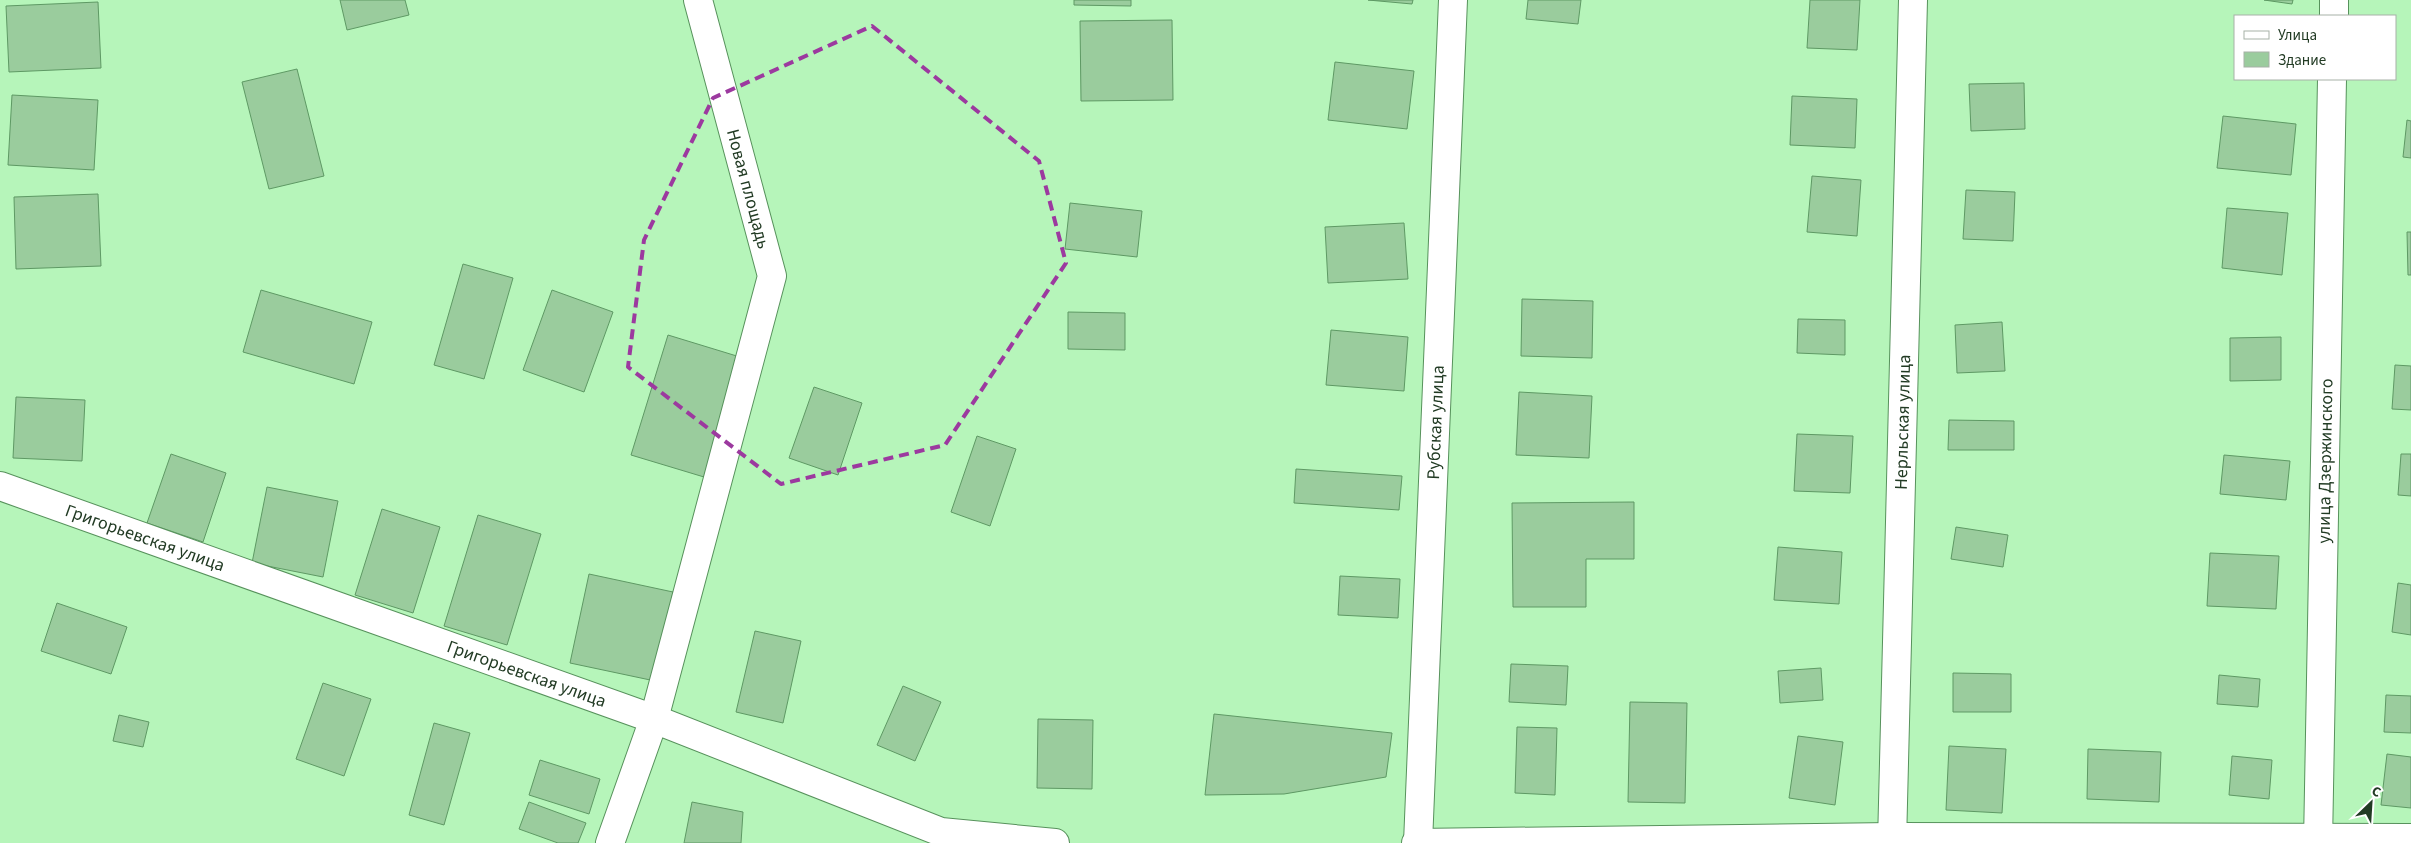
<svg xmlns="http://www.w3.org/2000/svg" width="2411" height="843" viewBox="0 0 2411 843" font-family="'Source Sans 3',sans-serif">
<rect width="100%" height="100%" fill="#b6f5ba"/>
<!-- building -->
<g fill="#9acc9d" stroke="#5e9964">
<polygon points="340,0 405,0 409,15 347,30"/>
<polygon points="1074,0 1131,0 1131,6 1074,5"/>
<polygon points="1368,0 1413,0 1412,4"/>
<polygon points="1528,0 1581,0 1578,24 1526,19"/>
<polygon points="1810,0 1860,0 1857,50 1807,48"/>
<polygon points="2264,0 2293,0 2292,4"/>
<polygon points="98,2 101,68 9,72 6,6"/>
<polygon points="1172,20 1173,100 1081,101 1080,21"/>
<polygon points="1335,62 1414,71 1407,129 1328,120"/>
<polygon points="297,69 324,176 269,189 242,82"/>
<polygon points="2024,83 2025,129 1971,131 1969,84"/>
<polygon points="12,95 98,100 94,170 8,165"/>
<polygon points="1792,96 1857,99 1855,148 1790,145"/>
<polygon points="2223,116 2296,124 2291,175 2217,168"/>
<polygon points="2407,120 2411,121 2411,158 2403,157"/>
<polygon points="1812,176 1861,180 1857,236 1807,232"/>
<polygon points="1966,190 2015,192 2013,241 1963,239"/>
<polygon points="98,194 101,266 16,269 14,197"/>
<polygon points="1070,203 1142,211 1137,257 1065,249"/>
<polygon points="2227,208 2288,213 2282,275 2222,268"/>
<polygon points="1404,223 1408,279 1328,283 1325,227"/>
<polygon points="2407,232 2411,232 2411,275 2408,275"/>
<polygon points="463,264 513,278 484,379 434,365"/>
<polygon points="261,290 372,322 354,384 243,352"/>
<polygon points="552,290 613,312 584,392 523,370"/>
<polygon points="1522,299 1593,301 1592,358 1521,356"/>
<polygon points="1068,312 1125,313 1125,350 1068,349"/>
<polygon points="1798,319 1845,320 1845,355 1797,353"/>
<polygon points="2002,322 2005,371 1957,373 1955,325"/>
<polygon points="1331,330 1408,337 1404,391 1326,385"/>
<polygon points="668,335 740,357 704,477 631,455"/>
<polygon points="2281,337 2281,380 2230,381 2230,338"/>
<polygon points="2395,365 2411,366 2411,410 2392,409"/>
<polygon points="814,387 862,403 838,475 789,458"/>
<polygon points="1519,392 1592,396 1589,458 1516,455"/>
<polygon points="16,397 85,400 82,461 13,458"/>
<polygon points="1949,420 2014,421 2014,450 1948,450"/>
<polygon points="1797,434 1853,436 1850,493 1794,491"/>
<polygon points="977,436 1016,449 990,526 951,512"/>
<polygon points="171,454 226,473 203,542 147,523"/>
<polygon points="2401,454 2411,454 2411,496 2398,495"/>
<polygon points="2224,455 2290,461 2286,500 2220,494"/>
<polygon points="1296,469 1402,476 1399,510 1294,503"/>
<polygon points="267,487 338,501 323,577 252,563"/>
<polygon points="1634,502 1634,559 1586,559 1586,607 1513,607 1512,503"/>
<polygon points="382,509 440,527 413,613 355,595"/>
<polygon points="478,515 541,534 507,645 444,626"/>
<polygon points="1956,527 2008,535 2003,567 1951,559"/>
<polygon points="1778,547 1842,552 1839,604 1774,600"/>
<polygon points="2210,553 2279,556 2276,609 2207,606"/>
<polygon points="589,574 673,592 655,681 570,663"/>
<polygon points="1340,576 1400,579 1398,618 1338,615"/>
<polygon points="2398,583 2411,585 2411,635 2392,632"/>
<polygon points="57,603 127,627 111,674 41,651"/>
<polygon points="755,631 801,641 783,723 736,712"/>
<polygon points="1511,664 1568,666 1566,705 1509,702"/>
<polygon points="1821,668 1823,700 1780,703 1778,671"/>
<polygon points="1953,673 2011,674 2011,712 1953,712"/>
<polygon points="2219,675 2260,679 2258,707 2217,704"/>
<polygon points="323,683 371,699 344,776 296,759"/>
<polygon points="903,686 941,702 915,761 877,745"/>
<polygon points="2386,695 2411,696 2411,733 2384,732"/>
<polygon points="1630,702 1687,703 1685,803 1628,802"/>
<polygon points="1214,714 1392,733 1386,777 1284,794 1205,795"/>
<polygon points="119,715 149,722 143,747 113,741"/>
<polygon points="1038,719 1093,720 1092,789 1037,788"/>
<polygon points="434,723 470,733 444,825 409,815"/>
<polygon points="1517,727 1557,728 1555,795 1515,793"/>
<polygon points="1798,736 1843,742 1835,805 1789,798"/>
<polygon points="1949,746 2006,749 2002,813 1946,810"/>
<polygon points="2088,749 2161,752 2159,802 2087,799"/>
<polygon points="2387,754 2411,757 2411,808 2381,805"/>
<polygon points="2232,756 2272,760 2269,799 2229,795"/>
<polygon points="540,760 600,779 589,814 529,795"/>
<polygon points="529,802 586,823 578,843 558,843 519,829"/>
<polygon points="692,802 743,812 741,843 684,843"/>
</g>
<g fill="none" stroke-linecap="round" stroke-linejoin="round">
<defs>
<g id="minor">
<polyline points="2334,16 2334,0"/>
<path id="s1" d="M0 486 654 719 941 832 1055 843"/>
<polyline points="610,843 654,719 772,276 698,0"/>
<polyline points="1416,843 1892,837 2411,838"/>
<path id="s2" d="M1418 843 1453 0"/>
<path id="s3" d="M1892 843 1913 0"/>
<path id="s4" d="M2318 843 2332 79"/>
</g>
</defs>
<!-- minor casing -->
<use href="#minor" stroke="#57925c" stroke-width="30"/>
<!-- minor -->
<use href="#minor" stroke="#fff" stroke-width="28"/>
</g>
<!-- marked area -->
<path fill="none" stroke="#9c399f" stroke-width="4" stroke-dasharray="10 6" stroke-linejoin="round" d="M872 26 1039 161 1066 263 945 445 781 484 628 367 644 240 713 98Z"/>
<g text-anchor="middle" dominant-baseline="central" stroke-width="5" stroke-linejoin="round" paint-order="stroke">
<!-- street labels -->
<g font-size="18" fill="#223b24" stroke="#fff">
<text transform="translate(748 189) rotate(75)">Новая площадь</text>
<text stroke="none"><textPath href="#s2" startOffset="421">Рубская улица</textPath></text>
<text stroke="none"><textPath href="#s3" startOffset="421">Нерльская улица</textPath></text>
<text stroke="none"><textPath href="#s4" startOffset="382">улица Дзержинского</textPath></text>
<text stroke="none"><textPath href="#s1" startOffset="154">Григорьевская улица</textPath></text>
<text stroke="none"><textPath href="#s1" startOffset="559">Григорьевская улица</textPath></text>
</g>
</g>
<!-- legend -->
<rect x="2234" y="15" width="162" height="65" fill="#ffffff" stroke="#a7b1a7"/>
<rect x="2244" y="31" width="25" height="8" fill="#ffffff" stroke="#a7b1a7"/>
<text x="2278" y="40" font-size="15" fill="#223b24">Улица</text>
<rect x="2244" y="52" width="25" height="15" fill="#9acc9d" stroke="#a7b1a7"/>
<text x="2278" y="65" font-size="15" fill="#223b24">Здание</text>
<!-- north arrow -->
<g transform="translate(2371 803) rotate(25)" stroke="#ffffff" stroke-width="4" paint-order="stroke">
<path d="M0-4L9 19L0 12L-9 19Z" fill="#223b24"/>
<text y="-8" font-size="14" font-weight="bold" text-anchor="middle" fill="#223b24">С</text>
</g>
</svg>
